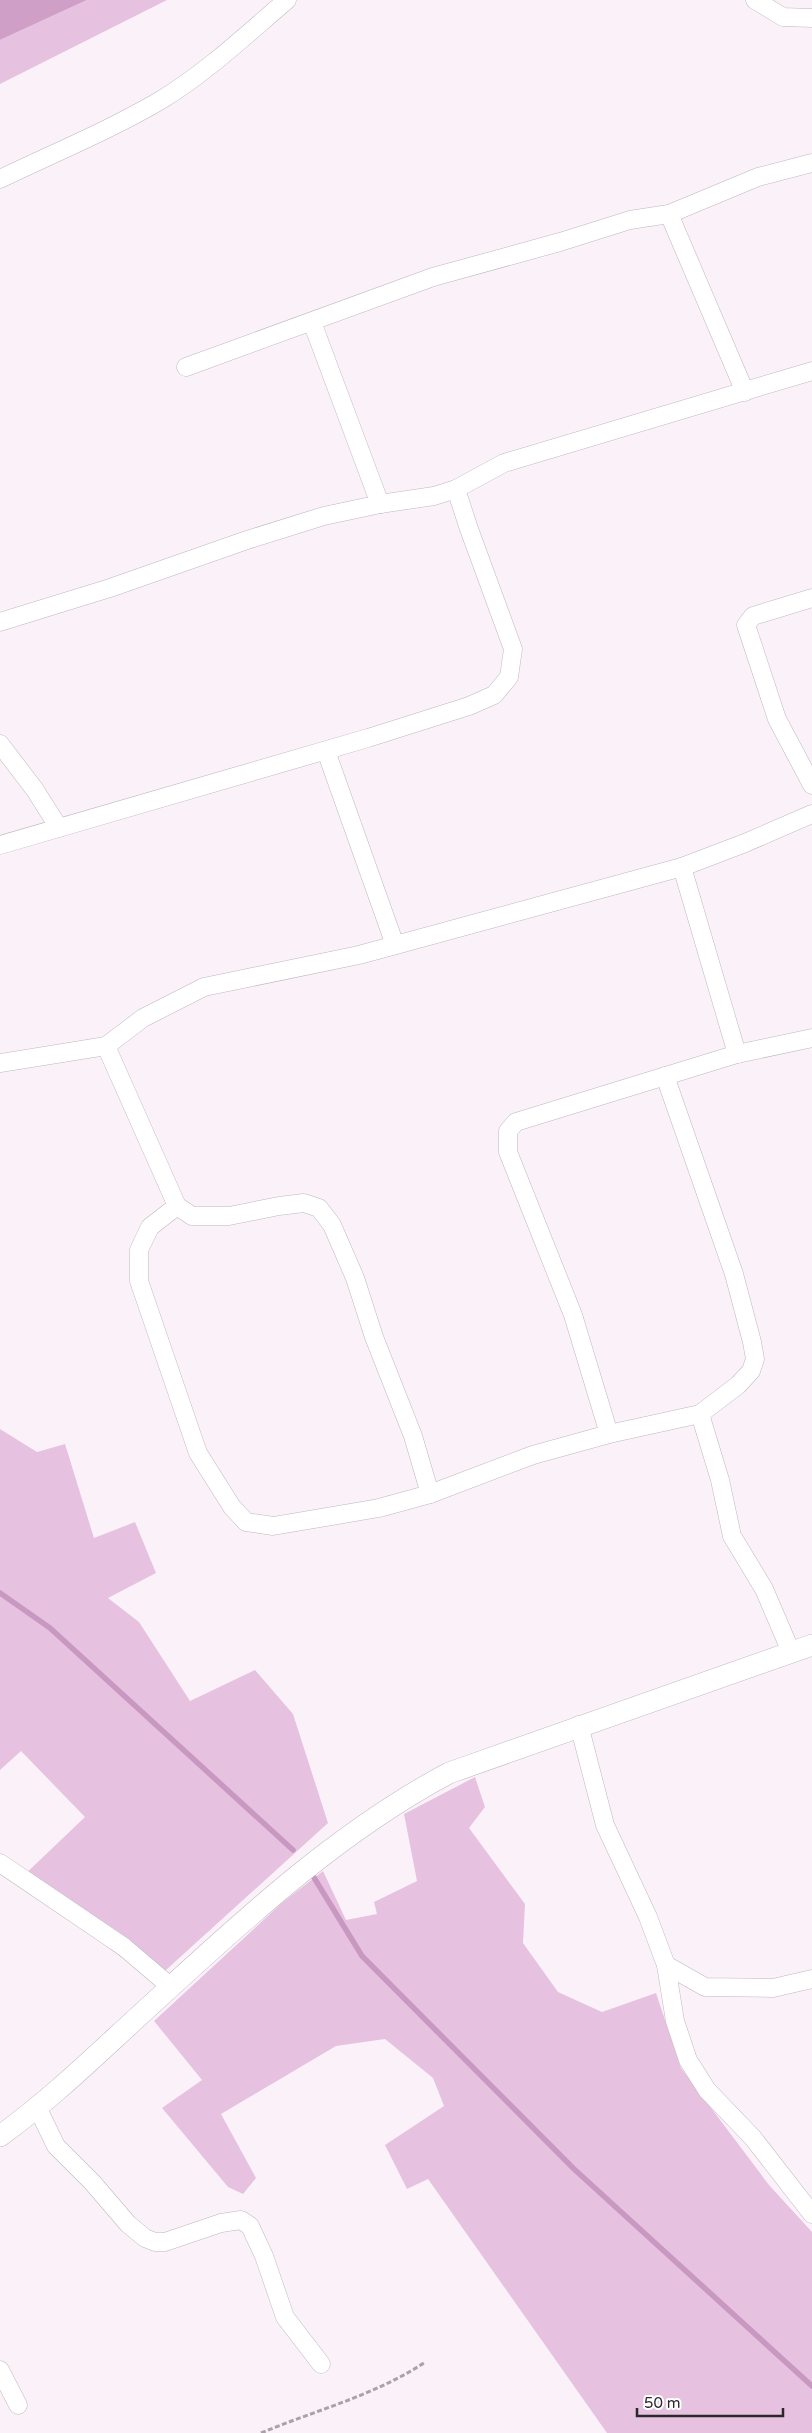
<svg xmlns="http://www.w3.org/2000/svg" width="812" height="2433" viewBox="0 0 812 2433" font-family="'Varela Round',sans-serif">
<rect width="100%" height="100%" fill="#fbf2f9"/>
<!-- green -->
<g fill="#e6c2e0">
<polygon points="87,0 167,0 0,84 0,40"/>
<polygon points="0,1429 37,1452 65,1444 94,1538 135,1522 156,1573 108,1598 139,1622 190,1701 255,1670 293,1714 328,1823 155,1980 111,1950 19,1880 85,1817 21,1751 0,1770"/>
<polygon points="475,1777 485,1807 469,1828 525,1904 523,1943 558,1992 602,2012 656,1993 681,2068 769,2185 812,2232 812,2433 607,2433 428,2179 407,2189 385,2145 444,2106 433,2078 385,2039 336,2046 221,2114 256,2178 243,2194 228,2187 162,2108 202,2080 154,2021 283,1902 323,1871 346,1920 377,1914 374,1902 417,1881 404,1814"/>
</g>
<!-- forest -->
<polygon fill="#d09fc8" points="0,0 87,0 0,40"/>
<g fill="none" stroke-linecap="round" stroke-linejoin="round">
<!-- stream -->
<g stroke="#c898c0" stroke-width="5.5">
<polyline points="0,1593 50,1628 293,1850"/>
<polyline points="313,1876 362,1956 574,2169 812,2386"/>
</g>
<defs>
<g id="minor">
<polyline points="755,0 783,17 812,18"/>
<path d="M0 179C54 153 110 130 161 100 207 72 247 34 287 0"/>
<polyline points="669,214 745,392"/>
<polyline points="312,322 380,504"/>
<polyline points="186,367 433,277 560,242 630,220 669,214 758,177 812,163"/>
<polyline points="812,598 753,616 746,625 777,719 812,785"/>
<polyline points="0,622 110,588 247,540 324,516 380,504 434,496 456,489 504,463 812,371"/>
<polyline points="0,744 35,790 59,828"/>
<polyline points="326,751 395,945"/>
<polyline points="0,845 368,738 469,706 494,695 509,677 513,649 469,529 456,489"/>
<polyline points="682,867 745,843 812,814"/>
<polyline points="0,1063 106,1046"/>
<polyline points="177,1206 150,1227 139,1250 139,1281 198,1453 232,1507 246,1522 273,1526 379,1508 430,1494 533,1455 609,1434 700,1414 738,1385 751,1371 755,1359 752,1342 734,1274 665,1076"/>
<polyline points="700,1414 720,1480 732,1536 764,1589 791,1652"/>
<polyline points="609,1434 573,1315 508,1152 508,1131 516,1122 737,1054 812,1038"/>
<polyline points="430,1494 413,1436 374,1337 355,1278 332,1225 319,1208 304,1203 279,1206 229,1216 192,1216 177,1206 106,1046 143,1018 204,987 359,955 682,867 737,1054"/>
<polyline points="579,1725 605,1825 648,1917 666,1965 675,2021 688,2060 707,2090 753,2138 812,2214"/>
<polyline points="0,1863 124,1947 171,1987"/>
<polyline points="666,1965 705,1987 773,1988 812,1979"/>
<polyline points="38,2109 56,2146 92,2182 128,2224 145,2238 155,2242 165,2242 221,2223 241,2220 250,2226 264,2256 285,2317 321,2364"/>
<polyline points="0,2370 18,2405"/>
</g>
<path id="tertiary" d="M0 2136C50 2100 94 2057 140 2015 236 1927 334 1834 449 1773L812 1645"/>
</defs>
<!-- minor casing -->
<use href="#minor" stroke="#bfb7be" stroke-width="19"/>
<!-- tertiary casing -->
<use href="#tertiary" stroke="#bfb7be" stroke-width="22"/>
<!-- path -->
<path stroke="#a9a2a8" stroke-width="3" stroke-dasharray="5 2.5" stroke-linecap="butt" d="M261 2433C316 2410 373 2396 424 2363"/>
<!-- minor -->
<use href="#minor" stroke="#fff" stroke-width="18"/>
<!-- tertiary -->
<use href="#tertiary" stroke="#fff" stroke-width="21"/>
</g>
<!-- scale -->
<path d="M637 2408v8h146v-8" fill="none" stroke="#2b282b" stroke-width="2.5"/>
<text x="644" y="2408" font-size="15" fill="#2b282b" stroke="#ffffff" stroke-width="4" paint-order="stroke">50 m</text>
</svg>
